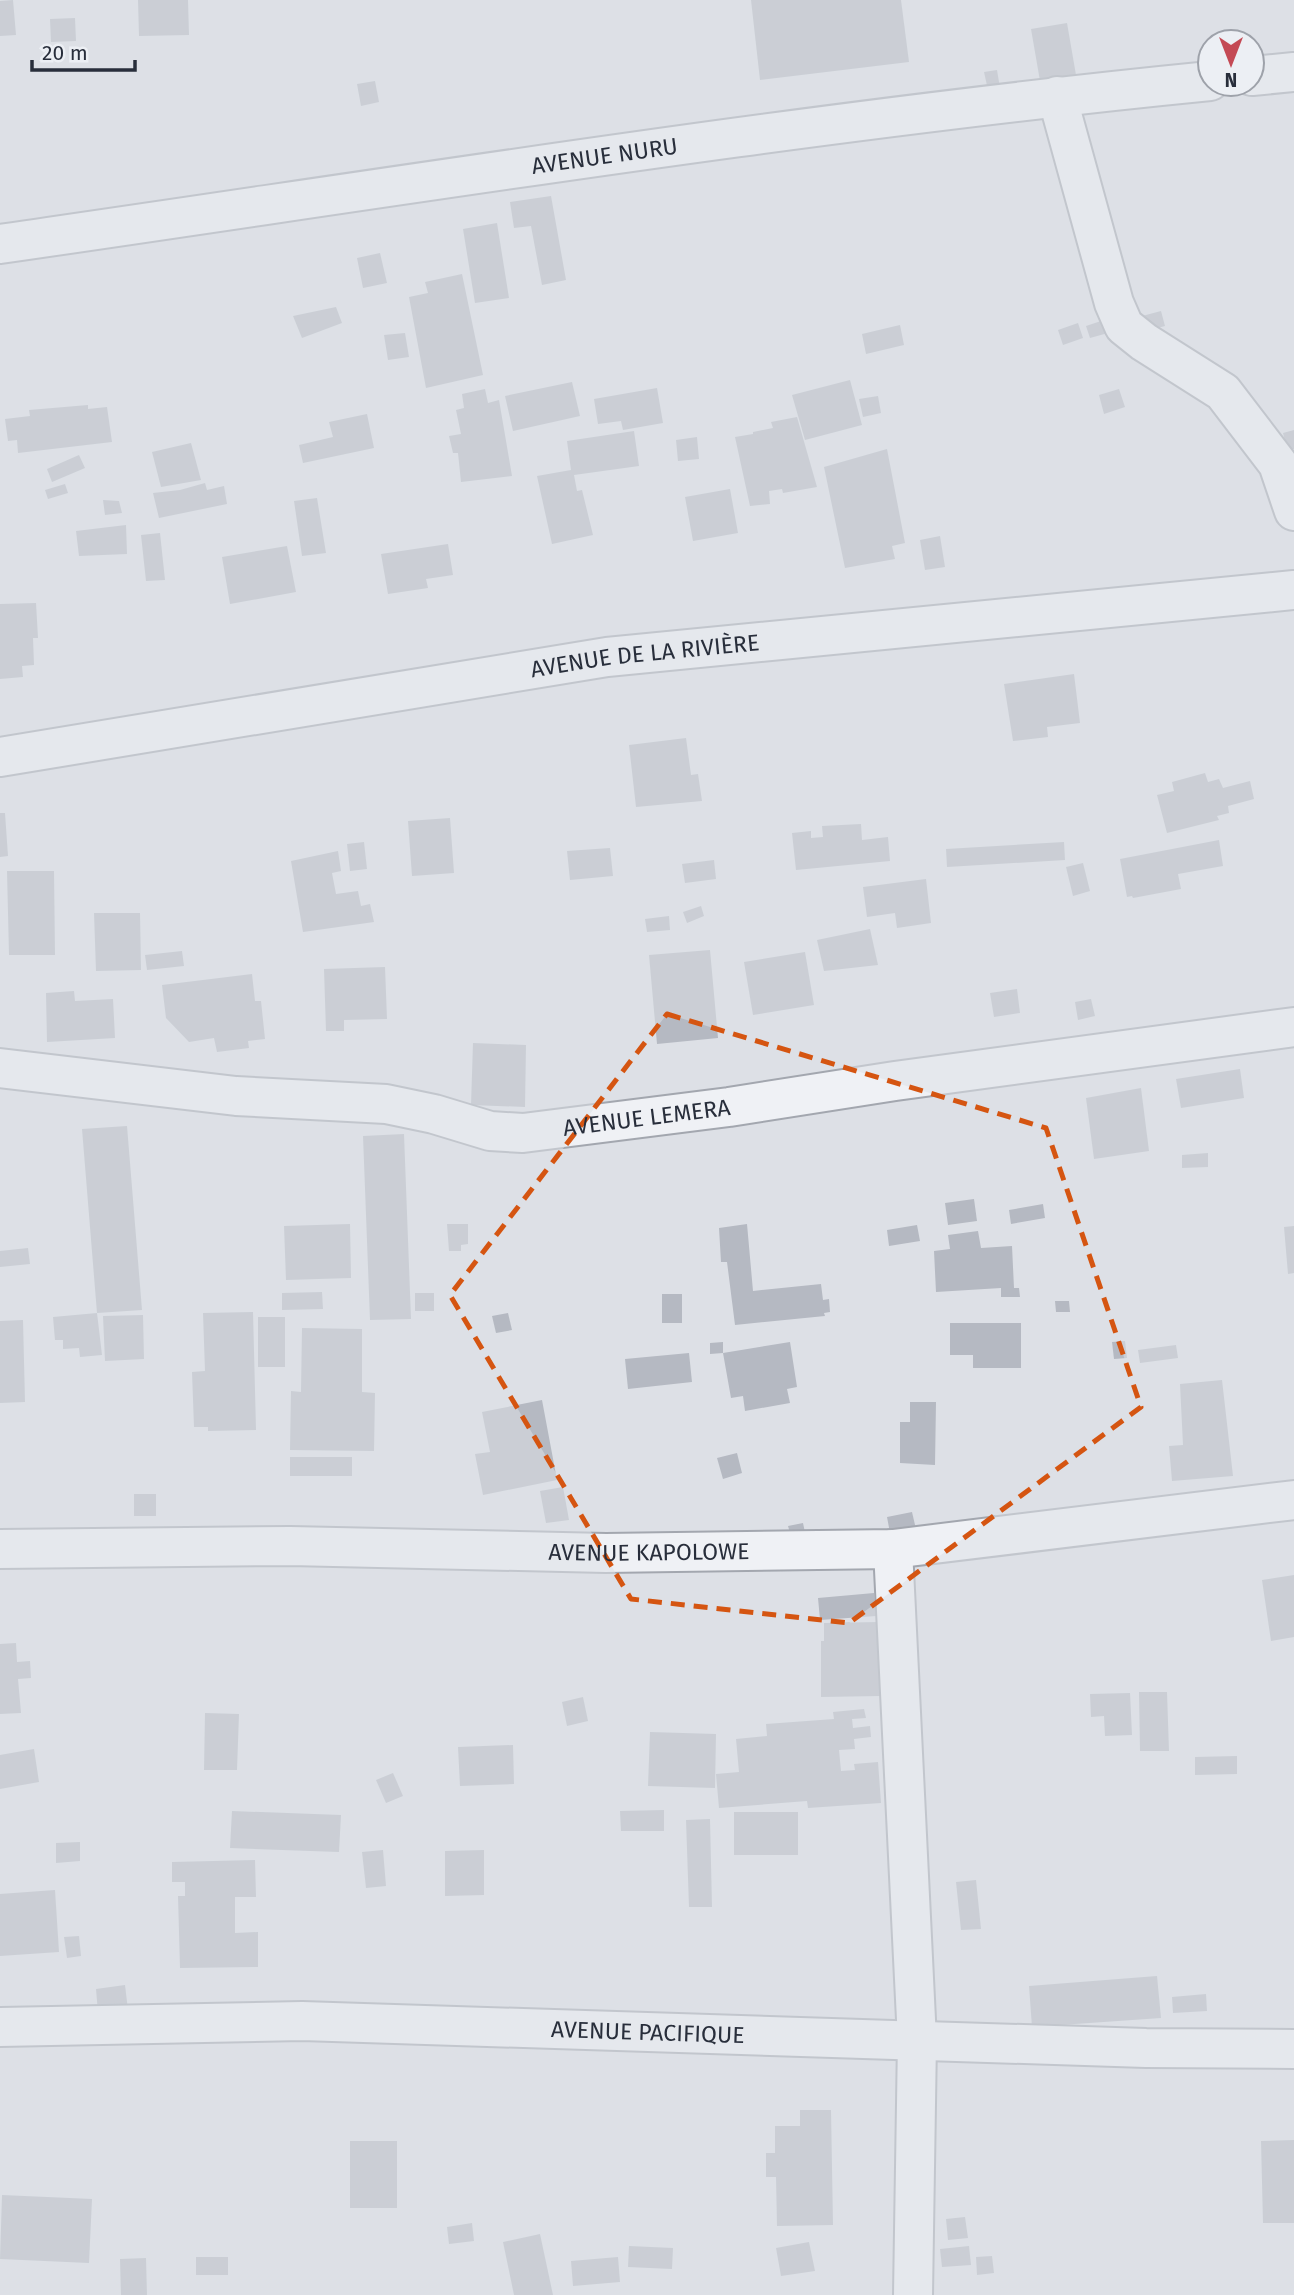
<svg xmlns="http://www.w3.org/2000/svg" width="1294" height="2295" viewBox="0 0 1294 2295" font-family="'Fira Sans',sans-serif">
<rect width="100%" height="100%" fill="#dde0e6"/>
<!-- building -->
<g fill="#b5b9c2">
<polygon points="13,0 16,35 0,36 0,1"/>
<polygon points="138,0 188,0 189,35 139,36"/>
<polygon points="751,0 901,0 909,62 760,80"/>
<polygon points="75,18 76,41 51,42 50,19"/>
<polygon points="1067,23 1076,75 1040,81 1031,29"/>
<polygon points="997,70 1000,88 988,90 984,72"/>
<polygon points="375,81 379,102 361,106 357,84"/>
<polygon points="551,196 566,280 542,285 531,226 514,228 510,202"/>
<polygon points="497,223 509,298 475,303 463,229"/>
<polygon points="380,253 387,283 363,288 357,258"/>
<polygon points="462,274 483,375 426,388 409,297 428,293 425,282"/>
<polygon points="336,307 342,323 302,338 293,316"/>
<polygon points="1161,311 1165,326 1135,334 1131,319"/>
<polygon points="1104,320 1108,333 1090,338 1086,326"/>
<polygon points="1078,323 1083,338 1063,345 1058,330"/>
<polygon points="900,325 904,345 866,354 862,334"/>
<polygon points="405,333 409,357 388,360 384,335"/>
<polygon points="850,380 862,425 805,440 792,395"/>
<polygon points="572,382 580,416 513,431 505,396"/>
<polygon points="657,388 663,423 623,430 621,421 598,424 594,399"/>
<polygon points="485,389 488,403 499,400 512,476 461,482 458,453 453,453 449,436 461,434 456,410 464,408 462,394"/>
<polygon points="1119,389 1125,407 1104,414 1099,395"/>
<polygon points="878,396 881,413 863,417 859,399"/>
<polygon points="88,405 88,409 107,407 112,442 18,453 17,440 8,441 5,419 30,416 29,410"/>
<polygon points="367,414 374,448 303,463 299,445 333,437 329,422"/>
<polygon points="797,417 817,487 783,493 782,489 769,491 770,504 750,506 735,437 753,434 753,432 773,428 771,422"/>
<polygon points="1294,430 1294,449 1287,450 1283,433"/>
<polygon points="634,431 639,466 574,475 577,491 582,490 593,535 552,544 537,476 571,470 567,441"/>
<polygon points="697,437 699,459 678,461 676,440"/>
<polygon points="191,443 201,480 161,487 152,452"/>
<polygon points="887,449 905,543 892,546 895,559 845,568 824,467"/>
<polygon points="79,455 85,468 52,482 47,469"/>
<polygon points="205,483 207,490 224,486 227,504 159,518 153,493 180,490"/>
<polygon points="65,484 68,493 48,499 45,490"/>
<polygon points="730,489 738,533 693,541 685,497"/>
<polygon points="317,498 326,553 302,556 294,501"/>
<polygon points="103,500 119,501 122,513 105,515"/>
<polygon points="126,525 127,554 79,556 76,531"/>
<polygon points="160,533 165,580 146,581 141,535"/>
<polygon points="940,536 945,567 925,570 920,540"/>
<polygon points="448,544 453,575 426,579 428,588 388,594 381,554"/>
<polygon points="287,546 296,592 230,604 222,557"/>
<polygon points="36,603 38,638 33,638 34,665 22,666 23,677 0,679 0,604"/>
<polygon points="1074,674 1080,723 1047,727 1048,737 1013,741 1004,684"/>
<polygon points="686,738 691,775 698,774 702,801 636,807 629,745"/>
<polygon points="1205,773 1208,782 1219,779 1223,788 1250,781 1254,799 1228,806 1229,813 1217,816 1219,820 1167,833 1157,795 1174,791 1172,782"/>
<polygon points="0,813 5,813 8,856 0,857"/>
<polygon points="450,818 454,873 412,876 408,821"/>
<polygon points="861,824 862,840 888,837 890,861 796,870 792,833 811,831 811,838 823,837 822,826"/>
<polygon points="1219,840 1223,866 1178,874 1181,889 1133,898 1132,896 1127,897 1120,859"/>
<polygon points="364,842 367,869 350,871 347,844"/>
<polygon points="1064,842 1065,860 947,867 946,849"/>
<polygon points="610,848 613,876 570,880 567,851"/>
<polygon points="338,851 341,871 332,873 336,894 358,891 361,906 370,904 374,922 303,932 291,861"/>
<polygon points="714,860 716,879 685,883 682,864"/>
<polygon points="1083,863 1090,891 1073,896 1066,867"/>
<polygon points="7,871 54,871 55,955 9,955"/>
<polygon points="926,879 931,923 897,928 895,913 867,917 863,887"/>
<polygon points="701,906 704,916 687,923 683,912"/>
<polygon points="94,913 140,913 141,970 96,971"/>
<polygon points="669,916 670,930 647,932 645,919"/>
<polygon points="870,929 878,965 824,971 817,940"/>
<polygon points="710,950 718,1038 657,1044 649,955"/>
<polygon points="182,951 184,966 147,970 145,955"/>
<polygon points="805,952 814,1005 753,1015 744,962"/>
<polygon points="385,967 387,1019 344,1020 344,1031 326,1031 324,969"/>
<polygon points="252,974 255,1001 261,1001 265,1039 248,1041 249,1048 217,1052 214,1038 189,1042 166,1018 162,985"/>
<polygon points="1017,989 1020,1013 994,1017 990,993"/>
<polygon points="74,991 75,1001 113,999 115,1038 47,1042 46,993"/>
<polygon points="1091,999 1095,1016 1078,1020 1075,1002"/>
<polygon points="473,1043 526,1045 525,1107 471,1105"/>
<polygon points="1240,1069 1244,1098 1181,1108 1176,1079"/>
<polygon points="1141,1088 1149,1151 1094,1159 1086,1098"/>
<polygon points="127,1126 142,1310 97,1313 82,1129"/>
<polygon points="404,1134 411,1319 370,1320 363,1136"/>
<polygon points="1208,1153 1208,1167 1182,1168 1182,1155"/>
<polygon points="974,1199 977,1221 948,1225 945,1203"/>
<polygon points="1043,1204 1045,1218 1011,1224 1009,1210"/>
<polygon points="350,1224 351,1278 286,1280 284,1226"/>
<polygon points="447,1224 468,1224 468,1244 461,1245 461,1251 449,1251"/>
<polygon points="747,1224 753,1291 821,1284 823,1300 829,1299 830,1312 824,1313 825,1316 735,1325 727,1262 721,1262 719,1228"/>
<polygon points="917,1225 920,1241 889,1246 887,1230"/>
<polygon points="1294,1226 1294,1273 1288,1274 1284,1227"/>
<polygon points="978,1231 981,1248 1012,1246 1014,1288 1019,1288 1020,1297 1001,1297 1001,1288 936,1292 934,1251 950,1249 948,1235"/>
<polygon points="28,1248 30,1264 0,1267 0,1251"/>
<polygon points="322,1292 323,1309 282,1310 282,1293"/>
<rect x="415" y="1293" width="19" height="18"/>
<rect x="662" y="1294" width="20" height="29"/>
<polygon points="1055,1301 1069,1301 1070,1312 1056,1312"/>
<polygon points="253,1312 256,1430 208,1431 208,1427 194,1427 192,1372 205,1371 203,1313"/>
<polygon points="97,1313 102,1355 80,1357 79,1348 63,1349 63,1340 55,1340 53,1317"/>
<polygon points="508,1313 512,1330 496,1333 492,1316"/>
<polygon points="143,1315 144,1359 105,1361 103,1316"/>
<rect x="258" y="1317" width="27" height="50"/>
<polygon points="23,1320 25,1402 0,1403 0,1321"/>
<polygon points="950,1323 1021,1323 1021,1368 973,1368 973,1355 950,1355"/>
<polygon points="302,1328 362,1329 362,1392 375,1393 374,1451 290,1450 291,1391 301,1392"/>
<polygon points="1125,1341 1127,1358 1114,1359 1112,1342"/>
<polygon points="723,1342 723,1353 710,1354 710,1343"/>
<polygon points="790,1342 797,1387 787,1389 790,1403 745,1411 743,1396 731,1398 723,1353"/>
<polygon points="1176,1345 1178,1358 1140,1363 1138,1350"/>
<polygon points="689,1353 692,1382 628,1389 625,1359"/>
<polygon points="1222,1380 1233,1476 1172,1481 1169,1446 1183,1445 1180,1384"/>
<polygon points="542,1400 557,1480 483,1495 475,1454 490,1452 482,1412"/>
<polygon points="910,1402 936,1402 935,1465 900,1463 900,1422 910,1422"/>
<polygon points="737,1453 742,1473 723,1479 717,1458"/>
<rect x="290" y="1457" width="62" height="19"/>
<polygon points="563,1487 569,1520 546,1523 540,1491"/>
<rect x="134" y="1494" width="22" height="22"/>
<polygon points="912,1512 916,1529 890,1533 887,1517"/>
<polygon points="803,1523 806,1537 792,1540 788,1526"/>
<polygon points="1294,1575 1294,1637 1271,1641 1262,1580"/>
<polygon points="874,1593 876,1616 820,1620 818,1598"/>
<polygon points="879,1622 880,1696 821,1697 821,1641 824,1641 824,1623"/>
<polygon points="16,1643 17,1662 30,1661 31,1678 18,1679 21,1713 0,1714 0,1644"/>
<polygon points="1139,1692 1167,1692 1169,1751 1140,1751"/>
<polygon points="1130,1693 1132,1735 1105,1736 1104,1716 1091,1717 1090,1694"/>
<polygon points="583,1697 588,1721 567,1726 562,1702"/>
<polygon points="864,1709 866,1718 852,1719 853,1728 870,1726 871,1737 854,1739 855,1749 839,1750 841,1771 855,1770 854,1764 878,1762 881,1803 808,1808 807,1801 719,1808 716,1774 739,1772 736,1739 767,1736 766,1724 834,1719 833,1712"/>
<polygon points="205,1713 239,1714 237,1770 204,1770"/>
<polygon points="650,1732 716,1734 715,1788 648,1786"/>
<polygon points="513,1745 514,1784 460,1786 458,1747"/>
<polygon points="34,1749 39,1782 0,1789 0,1755"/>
<polygon points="1237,1756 1237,1774 1195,1775 1195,1757"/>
<polygon points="393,1773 403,1796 386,1803 376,1780"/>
<polygon points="664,1810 664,1831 621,1831 620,1811"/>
<polygon points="232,1811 341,1815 339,1852 230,1848"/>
<rect x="734" y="1812" width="64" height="43"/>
<polygon points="710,1819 712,1907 689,1907 686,1820"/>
<polygon points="80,1842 80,1861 56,1863 56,1843"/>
<polygon points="383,1850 386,1886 366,1888 362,1852"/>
<polygon points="484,1850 484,1895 445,1896 445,1851"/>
<polygon points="255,1860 256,1897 235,1897 235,1933 258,1932 258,1967 180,1968 178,1896 185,1896 185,1882 172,1882 172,1862"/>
<polygon points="976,1880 981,1929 961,1930 956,1882"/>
<polygon points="55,1890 59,1952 0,1956 0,1894"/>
<polygon points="79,1936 81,1956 67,1958 64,1937"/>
<polygon points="1157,1976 1161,2018 1032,2027 1029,1986"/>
<polygon points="125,1985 128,2010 98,2013 96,1989"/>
<polygon points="1206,1994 1207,2011 1173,2013 1172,1997"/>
<polygon points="800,2110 831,2110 833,2225 777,2226 776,2177 766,2177 766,2153 775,2153 775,2126 800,2126"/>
<polygon points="1294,2140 1294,2223 1263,2223 1261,2141"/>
<rect x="350" y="2141" width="47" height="67"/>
<polygon points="2,2195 92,2199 89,2263 0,2259"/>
<polygon points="965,2217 968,2238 948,2240 946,2219"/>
<polygon points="472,2223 474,2241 449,2244 447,2227"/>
<polygon points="540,2234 553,2295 514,2295 503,2242"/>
<polygon points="809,2242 815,2271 781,2276 776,2248"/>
<polygon points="629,2246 673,2248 672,2269 628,2267"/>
<polygon points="969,2246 971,2265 942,2267 940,2249"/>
<polygon points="992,2256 994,2273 977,2275 976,2257"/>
<rect x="196" y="2257" width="32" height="18"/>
<polygon points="618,2257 620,2282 573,2286 571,2261"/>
<polygon points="146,2258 147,2295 121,2295 120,2259"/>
</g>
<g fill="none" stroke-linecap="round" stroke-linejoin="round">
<defs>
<g id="street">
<polyline points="1252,76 1294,72"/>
<polyline points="1057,96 1114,303 1124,326 1144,342 1223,392 1278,464 1294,511"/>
<path id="s1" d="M0 244C403 186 805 121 1210 81"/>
<path id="s2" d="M0 757 607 657 1294 590"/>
<path id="s3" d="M0 1068 236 1096 386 1104 434 1114 490 1131 523 1133 729 1107 895 1081 1294 1027"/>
<path id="s4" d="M0 1549 290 1546 606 1553 893 1549 1294 1500"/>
<polyline points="893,1549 917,2040 913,2295"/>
<path id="s5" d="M0 2027 302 2021 1146 2048 1294 2049"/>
</g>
</defs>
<!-- street casing -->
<use href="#street" stroke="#a3a7af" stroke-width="42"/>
<!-- street -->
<use href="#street" stroke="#eff1f5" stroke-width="38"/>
</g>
<!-- marked area -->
<path d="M0 0H1294V2295H0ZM667 1014 1046 1128 1141 1407 849 1623 631 1599 450 1295Z" fill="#dde0e6" fill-opacity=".55" fill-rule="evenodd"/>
<path fill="none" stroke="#d55511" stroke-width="5" stroke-dasharray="14 9" stroke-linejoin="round" d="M667 1014 1046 1128 1141 1407 849 1623 631 1599 450 1295Z"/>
<g text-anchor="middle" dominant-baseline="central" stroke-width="5" stroke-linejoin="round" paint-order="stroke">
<!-- street labels -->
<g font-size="23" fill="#282e3b" stroke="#eceff4">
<text stroke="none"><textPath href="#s1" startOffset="611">AVENUE NURU</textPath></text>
<text stroke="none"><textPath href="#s2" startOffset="653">AVENUE DE LA RIVIÈRE</textPath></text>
<text stroke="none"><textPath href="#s3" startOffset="653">AVENUE LEMERA</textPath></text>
<text stroke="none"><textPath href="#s4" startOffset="649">AVENUE KAPOLOWE</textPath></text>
<text stroke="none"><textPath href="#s5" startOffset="648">AVENUE PACIFIQUE</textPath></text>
</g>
</g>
<!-- north arrow -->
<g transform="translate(1231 63) rotate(180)"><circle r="33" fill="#eceff4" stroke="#9ea2aa" stroke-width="2"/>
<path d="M0-5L12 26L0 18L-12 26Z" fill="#c44954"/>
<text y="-10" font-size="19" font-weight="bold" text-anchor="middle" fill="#282e3b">N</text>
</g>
<!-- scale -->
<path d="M32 60v10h103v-10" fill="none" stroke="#282e3b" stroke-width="3.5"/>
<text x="42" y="60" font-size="21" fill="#282e3b" stroke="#eceff4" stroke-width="5" paint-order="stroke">20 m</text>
</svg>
